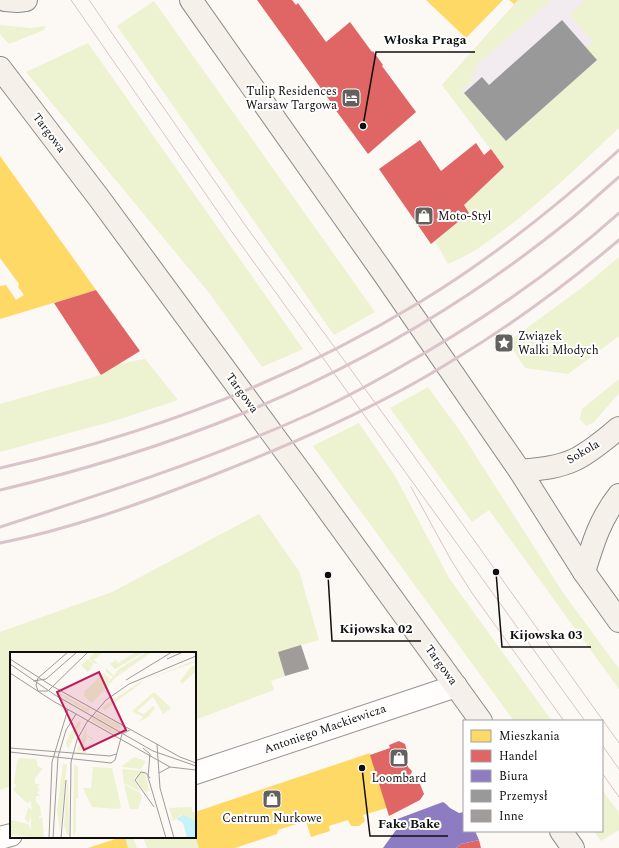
<svg xmlns="http://www.w3.org/2000/svg" width="619" height="848" viewBox="0 0 619 848" font-family="Spectral,serif">
<rect width="100%" height="100%" fill="#fcf8f4"/>
<!-- industrial -->
<polygon fill="#f2ecf1" points="518,0 619,0 619,64 504,167 442,85"/>
<!-- green -->
<g fill="#edf2d1">
<path d="M518 0H552L474 67 477 70 470 76 473 80 461 89 464 93 506 141 596 60 586 48 593 42 570 15 584 0H619V128C575 169 531 213 480 247 470 254 459 259 448 264L435 241 469 213 464 205 491 149 442 85Z"/>
<polygon points="154,1 375,312 334,335 117,26"/>
<polygon points="0,25 30,28 46,26 44,30 9,44 0,34"/>
<polygon points="88,43 303,349 262,367 210,294 26,72"/>
<polygon points="619,257 619,336 568,374 525,368 508,342 587,284"/>
<polygon points="145,359 178,400 117,420 0,452 0,404 101,375 118,364"/>
<polygon points="619,379 619,393 594,422 586,426 580,419 582,409"/>
<polygon points="428,387 460,431 564,594 619,669 619,689 489,510 472,522 390,408"/>
<polygon points="359,423 395,476 449,578 552,721 514,721 313,446"/>
<polygon points="259,514 299,571 319,640 278,652 285,676 271,681 274,690 195,720 195,653 11,653 11,786 0,790 0,632 112,592"/>
<polygon points="602,790 619,813 619,830 601,841 594,831 602,831"/>
<polygon points="195,836 199,848 147,848 143,837"/>
<polygon points="125,837 133,837 137,848 128,848"/>
</g>
<!-- homes -->
<g fill="#ffd966">
<polygon points="426,0 503,0 466,38"/>
<polygon points="509,0 518,0 514,4"/>
<polygon points="0,156 96,290 0,319 0,286 6,285 16,300 24,295 18,287 19,284 0,258"/>
<polygon points="370,753 387,808 363,815 365,821 359,826 351,826 348,820 329,826 330,831 311,837 306,821 278,830 277,834 235,848 199,848 195,836 195,812"/>
<polygon points="121,837 125,837 128,848 88,848"/>
</g>
<!-- shops -->
<g fill="#e06666">
<polygon points="257,0 292,0 296,5 298,3 326,42 350,22 372,52 373,51 383,65 382,66 416,112 368,154 329,101 330,101"/>
<polygon points="420,140 441,171 476,143 484,155 491,149 504,167 464,205 469,213 431,244 379,169"/>
<polygon points="96,290 140,351 101,375 54,303"/>
<polygon points="399,741 405,744 408,755 408,767 412,771 410,777 414,783 420,784 424,794 420,800 389,816 370,755 390,748 389,745"/>
<polygon points="479,840 481,848 456,848 461,844"/>
</g>
<!-- offices -->
<polygon fill="#8e7cc3" points="443,802 446,804 450,808 459,813 464,812 464,831 475,831 479,840 461,844 456,848 383,848 396,830 392,821"/>
<!-- industry -->
<polygon fill="#999" points="562,20 597,60 506,141 464,93 482,77 489,85"/>
<!-- building -->
<polygon fill="#a09c99" points="301,645 309,669 285,676 278,652"/>
<g fill="none" stroke-linecap="round" stroke-linejoin="round">
<defs>
<g id="street">
<polyline points="195,773 456,686"/>
<polyline points="0,838 11,835"/>
</g>
<g id="secondary">
<polyline points="5,0 17,1 26,0"/>
<polyline points="191,0 384,274 520,471 584,572 619,621"/>
<polyline points="0,68 99,198 310,485 481,721"/>
<path d="M520 471C538 469 557 468 574 460 591 452 605 439 619 428"/>
<path d="M584 572C593 543 600 519 619 495"/>
<polyline points="561,831 573,848"/>
</g>
</defs>
<!-- street casing -->
<use href="#street" stroke="#969492" stroke-width="24"/>
<!-- secondary casing -->
<use href="#secondary" stroke="#8c8b89" stroke-width="24"/>
<!-- street -->
<use href="#street" stroke="#fffefd" stroke-width="22"/>
<!-- secondary -->
<use href="#secondary" stroke="#f5f1ea" stroke-width="22"/>
<!-- tram -->
<g stroke="#dac3c9" stroke-width="1">
<polyline points="71,0 232,232 585,721"/>
<polyline points="89,0 245,225 406,445 619,743"/>
<polyline points="411,487 451,560 472,593 564,721"/>
<polyline points="602,745 619,769"/>
<polyline points="602,773 619,797"/>
</g>
<!-- rail -->
<g stroke="#dac3c9" stroke-width="3">
<path d="M0 468C147 435 290 381 420 302 491 259 557 206 619 150"/>
<path d="M0 490C169 450 324 390 469 294 502 272 535 248 566 223 584 209 601 192 619 177"/>
<path d="M0 527C105 493 210 459 310 414 339 401 367 386 395 370 474 326 551 274 619 213"/>
<path d="M0 543C71 529 139 504 206 478 292 444 377 408 455 359 513 324 567 284 619 240"/>
</g>
</g>
<!-- icons -->
<defs>
<symbol id="hotel-square" viewBox="-11 -11 22 22"><rect x="-9" y="-9" width="18" height="18" rx="4" fill="#62615f" stroke="#fff"/><path d="M-6-4.5h1.5V1H6V5H4.5V3h-9V5H-6ZM-4 0a1.8 1.8 0 1 1 3.6 0ZM.5 0V-2.5h3Q6-2.5 6 0Z" fill="#fff"/></symbol>
<symbol id="shop-square" viewBox="-11 -11 22 22"><rect x="-9" y="-9" width="18" height="18" rx="4" fill="#62615f" stroke="#fff"/><path d="M-5-2.5h2.3a2.7 3.5 0 0 1 5.4 0H5L5.5 6h-11ZM-1.5-2.5h3a1.5 2.3 0 0 0-3 0Z" fill="#fff"/></symbol>
<symbol id="sight-square" viewBox="-11 -11 22 22"><rect x="-9" y="-9" width="18" height="18" rx="4" fill="#62615f" stroke="#fff"/><path d="M0-6L1.8-2.2L6-1.7L2.9 1.2L3.7 5.4L0 3.3L-3.7 5.4L-2.9 1.2L-6-1.7L-1.8-2.2Z" fill="#fff"/></symbol>
</defs>
<g fill-rule="evenodd">
<use href="#hotel-square" x="340" y="87" width="22" height="22"/>
<use href="#shop-square" x="413" y="205" width="22" height="22"/>
<use href="#sight-square" x="493" y="332" width="22" height="22"/>
<use href="#shop-square" x="388" y="747" width="22" height="22"/>
<use href="#shop-square" x="261" y="788" width="22" height="22"/>
</g>
<g text-anchor="middle" dominant-baseline="central" stroke-width="4" stroke-linejoin="round" paint-order="stroke">
<!-- poi labels -->
<g font-size="12" fill="#0f0f0f" stroke="#fff" text-anchor="start">
<text x="337" y="91" text-anchor="end">Tulip Residences<tspan x="337" dy="14">Warsaw Targowa</tspan></text>
<text x="438" y="216">Moto-Styl</text>
<text x="518" y="336">Związek<tspan x="518" dy="14">Walki Młodych</tspan></text>
<text x="399" y="778" text-anchor="middle">Loombard</text>
<text x="272" y="818" text-anchor="middle">Centrum Nurkowe</text>
</g>
<!-- street labels -->
<g font-size="12" fill="#0f0f0f" stroke="#fff">
<text transform="translate(49 133) rotate(53)">Targowa</text>
<text transform="translate(242 393) rotate(54)">Targowa</text>
<text transform="translate(583 452) rotate(-30)">Sokola</text>
<text transform="translate(441 665) rotate(54)">Targowa</text>
<text transform="translate(325 729) rotate(-19)">Antoniego Mackiewicza</text>
</g>
</g>
<!-- overview -->
<g transform="translate(10 652)">
<rect width="186" height="186" fill="#fcf8f4"/>
<path d="M85 0H93L84 8 88 12 83 11 82 15 79 12 82 16 78 20 71 13 78 7 83 11 79 6ZM126 0H134L105 17 100 12 106 8 108 11ZM136 0H142L106 25 82 51 74 44 75 39 94 21 100 28 103 25 96 20V16L104 24 108 18ZM186 8V10L135 28 95 58 91 56 130 30ZM186 13V19L172 32 170 29 181 15ZM48 40 75 55 81 57 77 60 47 41ZM144 40 161 56 153 62 143 45 127 59 134 62 143 54 145 56 139 64 128 71 133 65 122 59ZM87 61 92 64 112 74 109 78 84 64ZM83 66 107 80 106 83 81 68ZM69 69 71 71 58 97 56 91 61 80ZM77 74 76 83 83 86 79 98 82 87 77 84 74 93 77 95 76 101H66L67 99 70 100H75L67 98ZM124 105 136 109 131 117 111 115ZM10 106 26 107 28 115 33 116 25 126V132H30L27 135 30 136 27 137 30 138 27 140 30 144H26V150L30 154 31 164H29V167L32 165 34 186 0 183 1 168 18 172 21 178V162L19 171 15 167 18 156 16 154 22 158 21 149 17 151 3 138 6 133 4 131 7 110ZM53 112H57L50 179 47 159ZM64 112 68 115V146H66V179L63 183ZM83 115 102 116 111 155 109 157 82 155 73 136H81ZM112 117 135 119 127 122 124 127 133 144 130 139 114 132ZM132 120 135 121 139 139 136 141 126 128 127 123ZM58 124 59 183H57L54 173ZM114 133 129 140 132 145 128 157H120ZM182 155V160L186 161V169L171 163 163 169 159 156Z" fill="#edf2d1"/>
<path d="M173 163 186 169V186H177L173 171 166 167Z" fill="#c6f3fa"/>
<path fill="none" stroke="#9d9b98" stroke-width="1" d="M58 0 28 26 26 33 28 39H38L78 0M0 7 42 34 170 105 186 111M157 7 173 0M0 12 45 43 143 99 186 114M0 21 43 49 160 115 186 118M116 28 162 0M23 29 36 27 67 0M147 92 150 136 164 186M0 96 100 104 106 102M133 96 140 102 138 125 156 186M0 100 101 111 105 108 112 82 120 78M149 121 160 115M140 126 136 121 131 120 125 128 144 155M39 186 42 110 58 57M43 186 48 105 56 78 66 62M51 186 56 128M60 186 61 110 67 88 77 70 96 48 119 32 186 4"/>
<path fill="#c2185b" fill-opacity="0.15" stroke="#c2185b" stroke-width="2" d="M89 20 116 78 74 98 47 40Z"/>
<rect width="186" height="186" fill="none" stroke="#0f0f0f" stroke-width="2"/>
</g>
<!-- callouts -->
<path fill="none" stroke="#0f0f0f" stroke-width="1.5" d="M363 126L376 52H475M328 575L332 641H421M496 572L502 647H591M362 768L370 836H448"/>
<g fill="#0f0f0f" stroke="#fff" stroke-width="1.5">
<circle cx="363" cy="126" r="4"/>
<circle cx="328" cy="575" r="4"/>
<circle cx="496" cy="572" r="4"/>
<circle cx="362" cy="768" r="4"/>
</g>
<g font-size="13" text-anchor="middle" font-weight="bold" fill="#0f0f0f" stroke="#fff" stroke-width="4" stroke-linejoin="round" paint-order="stroke">
<text x="425" y="44">Włoska Praga</text>
<text x="376" y="633">Kijowska 02</text>
<text x="546" y="639">Kijowska 03</text>
<text x="409" y="828">Fake Bake</text>
</g>
<!-- legend -->
<rect x="463" y="720" width="140" height="112" fill="#ffffff" stroke="#9f9f9f"/>
<rect x="471" y="730" width="20" height="12" fill="#ffd966" stroke="#9f9f9f"/>
<text x="499" y="740" font-size="12" fill="#0f0f0f">Mieszkania</text>
<rect x="471" y="750" width="20" height="12" fill="#e06666" stroke="#9f9f9f"/>
<text x="499" y="760" font-size="12" fill="#0f0f0f">Handel</text>
<rect x="471" y="770" width="20" height="12" fill="#8e7cc3" stroke="#9f9f9f"/>
<text x="499" y="780" font-size="12" fill="#0f0f0f">Biura</text>
<rect x="471" y="790" width="20" height="12" fill="#999999" stroke="#9f9f9f"/>
<text x="499" y="800" font-size="12" fill="#0f0f0f">Przemysł</text>
<rect x="471" y="810" width="20" height="12" fill="#a09c99" stroke="#9f9f9f"/>
<text x="499" y="820" font-size="12" fill="#0f0f0f">Inne</text>
</svg>
